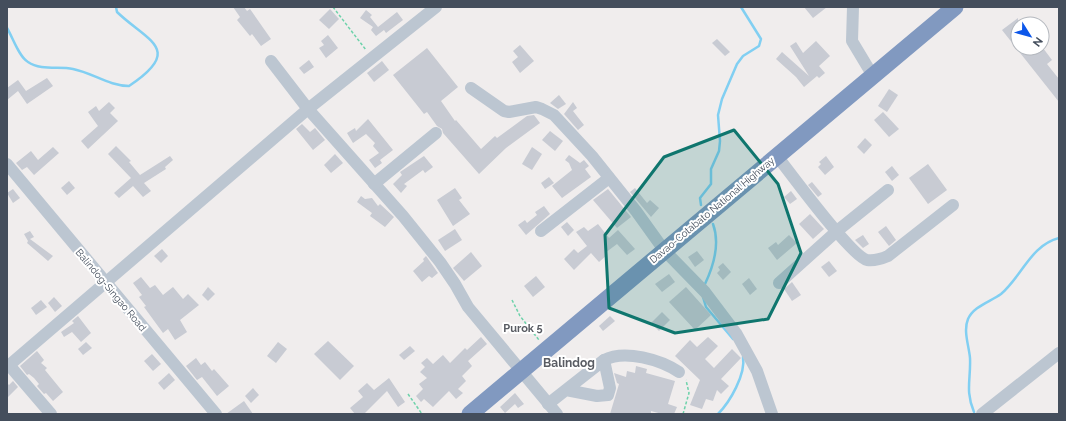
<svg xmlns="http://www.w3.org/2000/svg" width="1066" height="421" viewBox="0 0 1066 421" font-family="Raleway,sans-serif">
<rect width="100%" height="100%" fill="#f0eded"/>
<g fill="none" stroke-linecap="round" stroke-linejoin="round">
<!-- stream -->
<g stroke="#81cff2" stroke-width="2.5">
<path d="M7 28C13 38 19 57 28 62 41 71 59 66 73 69 93 73 109 86 129 86 185 49 147 41 117 12L116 7"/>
<polyline points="701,205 700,198 711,184 711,169 719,151 720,141 718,115 722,99 737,64 743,56 759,46 761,39 741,7"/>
<path d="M705 284C714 265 720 243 713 224"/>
<polyline points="703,297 706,307 733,339"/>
<path d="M974 412C965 391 971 379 970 358 969 346 963 331 968 319 974 306 990 302 1001 294 1022 276 1031 245 1059 238"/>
<path d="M718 414C730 402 746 374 743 357"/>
</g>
</g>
<!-- building -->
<g fill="#c8cbd3">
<polygon points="233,7 244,7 247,11 250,9 271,39 261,46 252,34 250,36 237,20 240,17"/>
<polygon points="804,7 827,7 813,18"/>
<polygon points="330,9 339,19 329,29 319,20"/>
<polygon points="366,10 372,15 370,17 378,27 397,12 403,20 386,33 384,30 376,36 371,30 373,27 360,18"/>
<polygon points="1018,18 1018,48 1043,48 1052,60 1047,64 1059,79 1059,102 1002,30"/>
<polygon points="328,35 338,48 326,58 319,48 324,45 321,41"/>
<polygon points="717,39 730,52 725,56 712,43"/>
<polygon points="816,41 830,56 819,66 825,73 819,78 817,76 804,87 796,77 776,59 782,52 809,76 790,46 796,42 803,53"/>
<polygon points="520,45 534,61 520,73 512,62 518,57 513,51"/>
<polygon points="427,48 458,87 441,101 455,121 456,120 481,149 495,136 497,138 527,116 534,115 540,123 506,148 479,174 443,133 442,129 437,126 427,112 424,114 393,75"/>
<polygon points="309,60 314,67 304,74 299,68"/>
<polygon points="382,61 389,70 374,82 367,73"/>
<polygon points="47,78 53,86 27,104 18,91 7,100 7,88 18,80 26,91"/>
<polygon points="889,89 898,95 887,112 878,106"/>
<polygon points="559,95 566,104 558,109 550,103"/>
<polygon points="109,102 115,108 110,113 118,121 88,149 81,141 98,126 88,112 96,106 99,111"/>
<polygon points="573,102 577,108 573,111 584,125 578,130 564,114"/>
<polygon points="883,112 899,129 889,137 874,120"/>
<polygon points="368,119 393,150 380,160 382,163 375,168 369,160 379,153 373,146 375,143 366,134 353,143 347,133 355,128 356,131"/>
<polygon points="302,124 310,132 315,128 325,140 313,150 296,129"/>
<polygon points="550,131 563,141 555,151 542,140"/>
<polygon points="865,138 872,145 864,154 857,147"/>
<polygon points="116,146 131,161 129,162 140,175 170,156 173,160 165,167 166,169 144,183 151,191 143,197 133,186 119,198 114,193 131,178 108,154"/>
<polygon points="53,147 59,153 34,175 27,167 22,170 16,163 31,151 38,160"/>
<polygon points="532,147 542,154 532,170 522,164"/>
<polygon points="335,154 343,163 331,173 324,165"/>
<polygon points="569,155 580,163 584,160 589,166 585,169 591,177 562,198 552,186 572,170 569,163 565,160"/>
<polygon points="424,156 433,167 425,173 423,170 404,184 407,186 401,193 393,184 402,175 400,172"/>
<polygon points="826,156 834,167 825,175 818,167 821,164 819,162"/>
<polygon points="928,164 947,190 928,204 909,178"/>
<polygon points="892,166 899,175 892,181 885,172"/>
<polygon points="549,177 554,183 545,189 541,183"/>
<polygon points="69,181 75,188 67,195 61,188"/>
<polygon points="812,182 822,194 818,197 808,185"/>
<polygon points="455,188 462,198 459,200 470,214 453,226 437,200"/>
<polygon points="635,188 647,203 650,200 659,208 651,217 630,192"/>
<polygon points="13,189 20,198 13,203 7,193"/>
<polygon points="608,189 631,217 617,228 593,200"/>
<polygon points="791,191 797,199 790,204 784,197"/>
<polygon points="361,196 365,199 372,198 378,206 380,204 394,217 385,227 370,216 372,213 357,202"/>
<polygon points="544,206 550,214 526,235 518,225 525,220 527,223 537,215 535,212"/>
<polygon points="810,214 824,229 813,239 799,224"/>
<polygon points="567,222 574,230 568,236 561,227"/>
<polygon points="598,224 609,238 618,230 635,249 627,255 617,244 605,253 607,255 599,262 591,253 574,270 564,259 574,249 578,253 587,246 576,232 584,227 588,231"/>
<polygon points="886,226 896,240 889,246 878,232"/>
<polygon points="455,229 462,240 445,251 438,240"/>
<polygon points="30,231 34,237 30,239 53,256 48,261 27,243 28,241 24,234"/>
<polygon points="789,235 797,243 777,260 768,248 776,242 778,245"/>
<polygon points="863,235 869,244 863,248 855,240"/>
<polygon points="162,249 168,256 161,263 154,256"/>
<polygon points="697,251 704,260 695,267 688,257"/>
<polygon points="471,252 482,266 464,281 453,268"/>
<polygon points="426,256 438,273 432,278 429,276 422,282 413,271 424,261 423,259"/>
<polygon points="829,261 837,271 829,277 821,267"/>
<polygon points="723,263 731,272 723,280 717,273 720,270 718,267"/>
<polygon points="669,274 675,282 662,292 655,284"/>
<polygon points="536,276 545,287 533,297 524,286"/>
<polygon points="141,277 150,288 155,285 163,295 173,287 183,299 188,294 199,305 180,320 187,332 175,340 168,329 163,333 144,307 146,306 139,297 142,295 133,283"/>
<polygon points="749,278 757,289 750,295 742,284"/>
<polygon points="792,282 801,295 792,301 784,289"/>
<polygon points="208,287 215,294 208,301 202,295"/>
<polygon points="686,287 711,315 695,330 669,302"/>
<polygon points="54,297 62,306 55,312 48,303"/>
<polygon points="41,300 47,307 36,315 31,308"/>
<polygon points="662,312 670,320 659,331 651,323"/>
<polygon points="78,316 91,333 81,342 72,332 64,337 61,332 74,323 72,321"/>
<polygon points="610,316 615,321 603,331 599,326"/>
<polygon points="481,337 487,344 468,361 472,366 462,376 466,381 458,389 463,393 456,399 449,391 433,407 424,399 421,402 416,396 423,389 419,384 427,378 420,372 425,367 421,363 427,358 433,364 443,355 450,363 465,348 467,350"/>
<polygon points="708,337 718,346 705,359 714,368 732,349 741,358 721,379 729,386 721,394 717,390 713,401 706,399 702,409 690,405 700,380 675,356 690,340 697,347"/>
<polygon points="328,341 354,366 340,380 314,354"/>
<polygon points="86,342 92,348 83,355 78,349"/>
<polygon points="278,342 287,349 276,363 267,356"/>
<polygon points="410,346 415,351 404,360 399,355"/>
<polygon points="37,351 44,360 41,363 47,368 45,370 63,392 53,401 46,393 44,394 37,386 39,384 34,378 29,374 27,375 20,366"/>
<polygon points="152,354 161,364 153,371 144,361"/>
<polygon points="196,358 201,365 205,362 212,371 214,369 229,386 217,396 202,377 197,380 186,366"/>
<polygon points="636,366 647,369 646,373 675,381 668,404 677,407 674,414 662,414 651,411 651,414 610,414 619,384 617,383 614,373 626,377 627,371 635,373"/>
<polygon points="169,373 175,380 164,390 158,383"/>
<polygon points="389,378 405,402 398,407 387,391 364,414 355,414 350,408 363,397 358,391 367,383 374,390"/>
<polygon points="13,381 18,387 7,398 7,383 9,385"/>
<polygon points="253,388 259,395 251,403 245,396"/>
<polygon points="515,393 524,404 518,408 515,404 505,413 500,407"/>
<polygon points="244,401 253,414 226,414"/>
</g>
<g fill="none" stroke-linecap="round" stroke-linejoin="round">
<!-- path -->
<g stroke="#6dd2aa" stroke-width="1.5" stroke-dasharray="3 2" stroke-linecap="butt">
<polyline points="333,7 366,50"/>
<polyline points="512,300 520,316 539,340"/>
<polyline points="408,394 422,414"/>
<polyline points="683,414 689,393 686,380"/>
</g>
<!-- minor -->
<g stroke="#bcc6d1" stroke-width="12">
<polyline points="853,7 852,41 873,76"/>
<polyline points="271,61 308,109 403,216 440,262 455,284 468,307 557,414"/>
<polyline points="471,88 504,111 509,112 536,107 542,109 554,115 592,156 636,211 664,250 705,292 736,333 757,371 772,414"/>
<path d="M777 156C791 174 851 256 867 260 874 261 881 259 888 256L953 205"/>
<polyline points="7,164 216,414"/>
<polyline points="374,184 436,133"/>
<polyline points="541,231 609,178"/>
<polyline points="779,283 837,231 888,190"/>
<path d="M604 360C625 349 661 360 679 372"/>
<polyline points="9,365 51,414"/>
<polyline points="7,367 308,109 436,7"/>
<polyline points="548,404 604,360 610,388 608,395 597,396 566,390"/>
<polyline points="982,414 1059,353"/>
</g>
<!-- highway -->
<polyline stroke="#8199c0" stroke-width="17" points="470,414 955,7"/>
</g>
<!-- marked area -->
<path fill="#0f766e" fill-opacity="0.2" stroke="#0f766e" stroke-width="3" stroke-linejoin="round" d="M734 130 778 184 801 253 768 319 675 333 609 308 605 235 664 157Z"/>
<g text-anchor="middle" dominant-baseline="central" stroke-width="4" stroke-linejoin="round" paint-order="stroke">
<!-- street labels -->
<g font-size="10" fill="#444e5c" stroke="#fff">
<text transform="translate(712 210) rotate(-40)">Davao-Cotabato National Highway</text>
<text transform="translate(111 290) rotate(50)">Balindog-Singao Road</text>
</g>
<!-- neighbourhood labels -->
<g font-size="11" font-weight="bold" fill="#595c63" stroke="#fff">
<text x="523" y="328">Purok 5</text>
</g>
<!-- quarter labels -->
<g font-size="12" font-weight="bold" fill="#595c63" stroke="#fff">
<text x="569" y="363">Balindog</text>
</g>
</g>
<!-- border -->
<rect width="1066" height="421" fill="none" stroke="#444e5c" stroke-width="16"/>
<!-- north arrow -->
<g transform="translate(1030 36) rotate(127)"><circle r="19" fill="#ffffff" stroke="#b4b8be"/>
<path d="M0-3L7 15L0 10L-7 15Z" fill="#0c57ea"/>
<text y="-6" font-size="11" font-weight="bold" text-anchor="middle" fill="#444e5c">N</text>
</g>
</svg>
